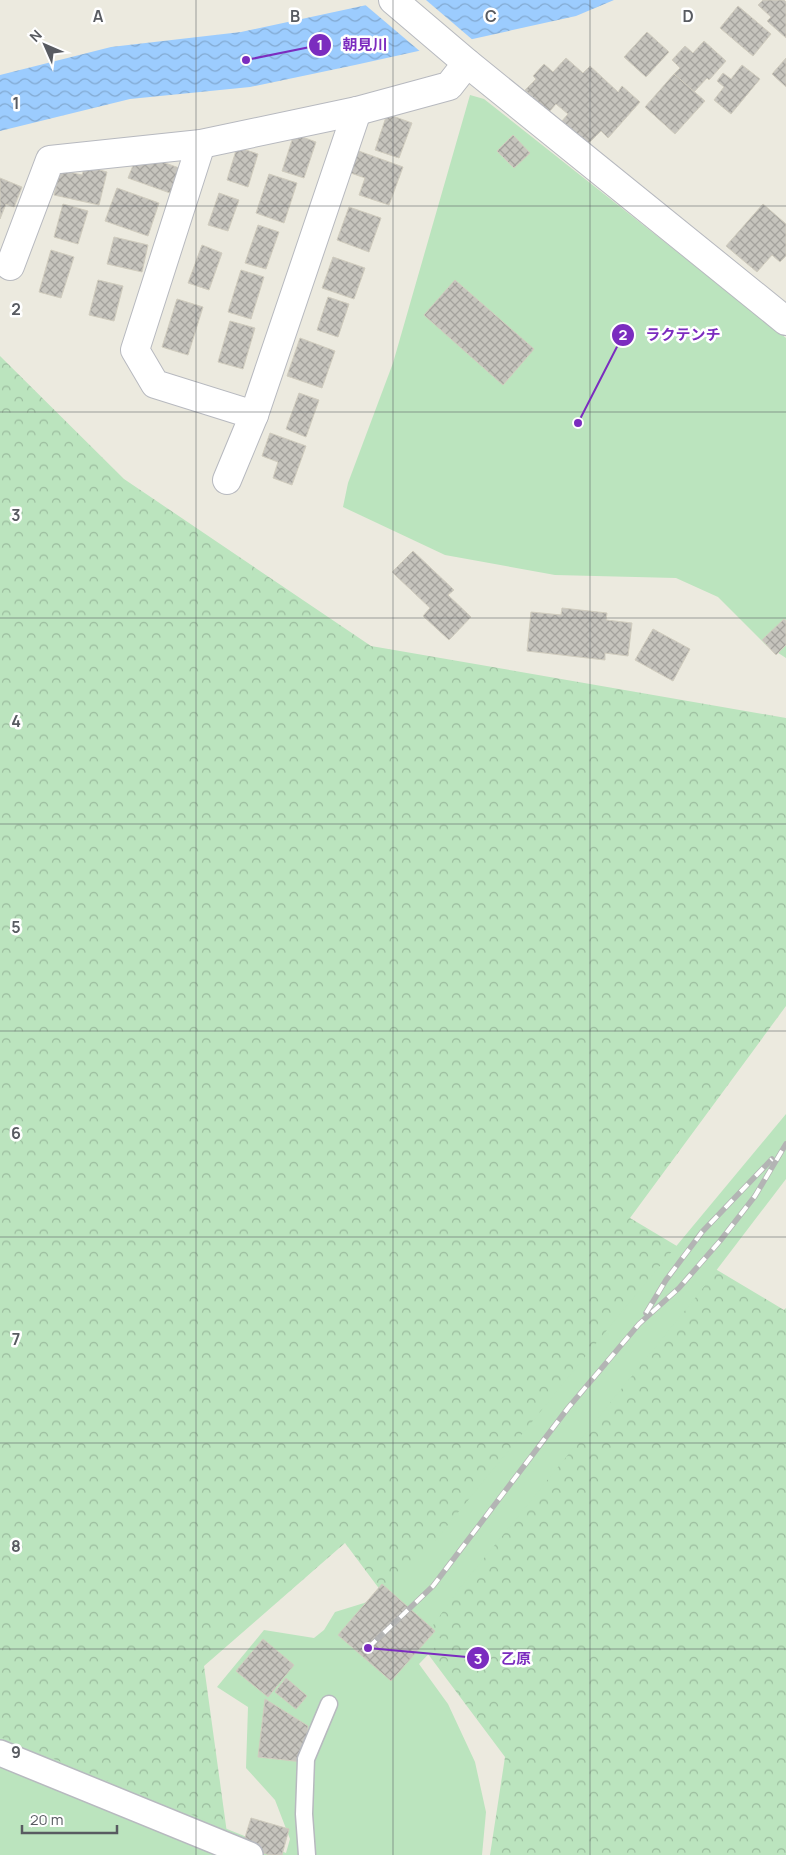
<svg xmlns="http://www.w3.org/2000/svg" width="786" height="1855" viewBox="0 0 786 1855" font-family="Manrope,'Noto Sans JP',sans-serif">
<defs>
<pattern id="forest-crowns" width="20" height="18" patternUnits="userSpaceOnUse" patternTransform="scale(1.25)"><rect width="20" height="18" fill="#bbe4be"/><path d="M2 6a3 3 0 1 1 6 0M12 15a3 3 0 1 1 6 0" fill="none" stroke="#9bbc9e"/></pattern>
<pattern id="water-waves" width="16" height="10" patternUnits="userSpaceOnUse" patternTransform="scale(1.25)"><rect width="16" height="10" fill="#9cccfe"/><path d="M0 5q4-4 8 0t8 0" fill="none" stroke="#82a9d1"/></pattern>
<pattern id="building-cross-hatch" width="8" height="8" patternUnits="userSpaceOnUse" patternTransform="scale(1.25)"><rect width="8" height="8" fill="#c6c4bd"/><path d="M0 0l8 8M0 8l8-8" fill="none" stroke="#a4a29d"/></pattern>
</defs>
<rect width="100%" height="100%" fill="#eceadf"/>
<!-- forest -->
<polygon fill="url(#forest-crowns)" points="0,356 124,479 371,646 786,718 786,1006 630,1218 784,1310 786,1308 786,1855 490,1855 505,1757 345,1543 204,1666 230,1855 0,1855"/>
<!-- park -->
<g fill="#bbe4be">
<polygon points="470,95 484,99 786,338 786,658 766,645 718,597 676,578 555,575 445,555 343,507 348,483 393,363"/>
<polygon points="786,1114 786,1179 696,1297 459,1589 426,1635 443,1639 419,1664 448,1704 475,1762 486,1812 482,1855 0,1855 0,1737 286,1853 290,1839 275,1800 246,1768 248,1707 217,1687 264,1630 314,1638 324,1630 335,1612 377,1599 434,1542 634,1297"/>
</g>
<!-- water -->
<polygon fill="url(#water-waves)" points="390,0 614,0 576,16 355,65 250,87 130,99 0,131 0,75 111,47 241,32"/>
<!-- pier -->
<polygon fill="#eceadf" points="378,0 426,0 474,41 422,53 363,3"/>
<!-- building -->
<g fill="url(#building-cross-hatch)" stroke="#d0ccbe">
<polygon points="763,0 784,0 786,2 786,38 767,21 771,17 758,5"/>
<polygon points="738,6 771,34 753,56 720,28"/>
<polygon points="647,32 669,52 646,77 624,57"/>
<polygon points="704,41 726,61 709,80 707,78 694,92 674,74 680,68 672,60 685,46 693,53"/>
<polygon points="566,58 583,73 590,66 618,92 622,86 640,102 608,138 601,131 588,144 562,121 568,114 556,104 549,112 525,90 536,79 533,76 544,64 553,72"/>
<polygon points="786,58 786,87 772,74"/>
<polygon points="742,65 760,79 731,114 714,100 724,87 717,81 723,73 731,79"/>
<polygon points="674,74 705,101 675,134 645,107"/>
<polygon points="387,114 412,123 399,158 375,150"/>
<polygon points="294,134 316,142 304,178 282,171"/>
<polygon points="513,135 530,153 514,168 497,151"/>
<polygon points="237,147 258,154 248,187 227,180"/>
<polygon points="356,150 403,167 389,205 359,195 365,178 348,172"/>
<polygon points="138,153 179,168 170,193 128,178"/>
<polygon points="85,166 107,172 99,205 54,195 60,170 82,175"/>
<polygon points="269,174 297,183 284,223 256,213"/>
<polygon points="0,178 22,187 14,207 6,204 0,219"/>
<polygon points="117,188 159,203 148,236 105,221"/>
<polygon points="219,193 239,200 228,231 208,225"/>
<polygon points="63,204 88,211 78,244 54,237"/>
<polygon points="763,204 786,224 786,256 780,262 772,255 757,272 726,246"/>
<polygon points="349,207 381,218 369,252 337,240"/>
<polygon points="258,225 279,232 266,269 245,263"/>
<polygon points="114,237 148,245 142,272 107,264"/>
<polygon points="202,245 222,253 209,290 188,283"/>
<polygon points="51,250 74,257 61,298 39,292"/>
<polygon points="333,257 365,268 354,299 322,288"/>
<polygon points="241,270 264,277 251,319 228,312"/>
<polygon points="98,280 123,286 114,321 89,315"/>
<polygon points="455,280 534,349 503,385 424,315"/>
<polygon points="328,297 349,304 338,337 317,330"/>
<polygon points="177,299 203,307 188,355 162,347"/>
<polygon points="230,321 255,328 243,369 218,362"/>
<polygon points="300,338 335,351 322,388 287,376"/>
<polygon points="299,393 319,400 306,437 286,429"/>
<polygon points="270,433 306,446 292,485 273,478 278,462 262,456"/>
<polygon points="413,551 454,590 448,595 471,617 449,640 423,616 430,608 392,572"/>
<polygon points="562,608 607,613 606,620 632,623 628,656 605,653 605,660 527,651 531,612 561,615"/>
<polygon points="784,619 786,621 786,645 776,655 762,640"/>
<polygon points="653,629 690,649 673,681 635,660"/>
<polygon points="382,1584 435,1631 391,1681 338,1635"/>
<polygon points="263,1639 294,1665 268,1697 236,1671"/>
<polygon points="286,1678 307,1696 296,1709 275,1692"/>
<polygon points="265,1699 308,1726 303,1762 258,1757"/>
<polygon points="251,1818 289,1829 282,1855 270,1855 242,1847"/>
</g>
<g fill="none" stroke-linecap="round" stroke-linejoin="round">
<defs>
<polyline id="service" points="307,1855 304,1814 306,1759 329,1704"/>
<polyline id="pedestrian" points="0,1753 250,1855"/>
<g id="minor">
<polyline points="393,0 467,63 786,321"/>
<polyline points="201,144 135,350 155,384 254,415"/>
<polyline points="10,266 50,160 201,144 357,111 449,86 467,63"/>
<polyline points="227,480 254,415 357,111"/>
</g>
</defs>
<!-- service casing -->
<use href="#service" stroke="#b7b9bf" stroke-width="19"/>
<!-- pedestrian casing -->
<use href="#pedestrian" stroke="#b7b9bf" stroke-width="28"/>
<!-- minor casing -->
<use href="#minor" stroke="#b7b9bf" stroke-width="30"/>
<!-- service -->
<use href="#service" stroke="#fff" stroke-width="16"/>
<!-- pedestrian -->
<use href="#pedestrian" stroke="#fff" stroke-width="25"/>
<!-- minor -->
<use href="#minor" stroke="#fff" stroke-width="28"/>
<defs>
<g id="rail">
<polyline points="646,1313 666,1280 702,1232 772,1159"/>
<polyline points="368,1648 433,1586 568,1408 639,1324 679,1288 720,1241 755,1196 786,1144"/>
</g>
</defs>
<!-- rail casing -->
<use href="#rail" stroke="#b3b4b4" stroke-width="5.5"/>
<!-- rail -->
<use href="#rail" stroke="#fff" stroke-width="4" stroke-dasharray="11" stroke-linecap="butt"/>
</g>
<!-- grid -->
<path fill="none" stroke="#585b61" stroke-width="1" stroke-opacity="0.55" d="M196 0V1855M393 0V1855M590 0V1855M0 206H786M0 412H786M0 618H786M0 824H786M0 1031H786M0 1237H786M0 1443H786M0 1649H786"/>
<g font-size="16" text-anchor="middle" font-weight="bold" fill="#585b61" stroke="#fff" stroke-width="5" stroke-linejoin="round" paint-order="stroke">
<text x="98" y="22">A</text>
<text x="295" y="22">B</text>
<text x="491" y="22">C</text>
<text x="688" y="22">D</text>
<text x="16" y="109">1</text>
<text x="16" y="315">2</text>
<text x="16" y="521">3</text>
<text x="16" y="727">4</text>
<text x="16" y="933">5</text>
<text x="16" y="1139">6</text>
<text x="16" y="1345">7</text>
<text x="16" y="1552">8</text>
<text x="16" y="1758">9</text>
</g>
<!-- callouts -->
<path fill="none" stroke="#7b2cbf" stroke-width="2" d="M246 60L320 45M578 423L623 335M368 1648L478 1658"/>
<g fill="#7b2cbf" stroke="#fff" stroke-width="2">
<circle cx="246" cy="60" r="5"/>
<circle cx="578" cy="423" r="5"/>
<circle cx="368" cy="1648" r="5"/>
<circle cx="320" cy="45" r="12"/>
<circle cx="623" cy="335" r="12"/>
<circle cx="478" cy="1658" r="12"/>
</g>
<g font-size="15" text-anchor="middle" font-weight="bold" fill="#fff">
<text x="320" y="50">1</text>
<text x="623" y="340">2</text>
<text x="478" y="1664">3</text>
</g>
<g font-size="15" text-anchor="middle" font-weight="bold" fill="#7b2cbf" stroke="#fff" stroke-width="5" stroke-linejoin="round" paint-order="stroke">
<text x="365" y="50">朝見川</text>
<text x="683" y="340">ラクテンチ</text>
<text x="516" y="1664">乙原</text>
</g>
<!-- north arrow -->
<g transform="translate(45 45) rotate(315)" stroke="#ffffff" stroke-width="4" paint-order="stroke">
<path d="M0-4L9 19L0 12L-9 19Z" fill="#585b61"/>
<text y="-8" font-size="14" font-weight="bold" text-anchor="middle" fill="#585b61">N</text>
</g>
<!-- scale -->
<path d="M22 1825v8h95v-8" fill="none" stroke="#585b61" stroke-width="2.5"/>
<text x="30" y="1825" font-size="15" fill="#585b61" stroke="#ffffff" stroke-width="4" paint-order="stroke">20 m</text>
</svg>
